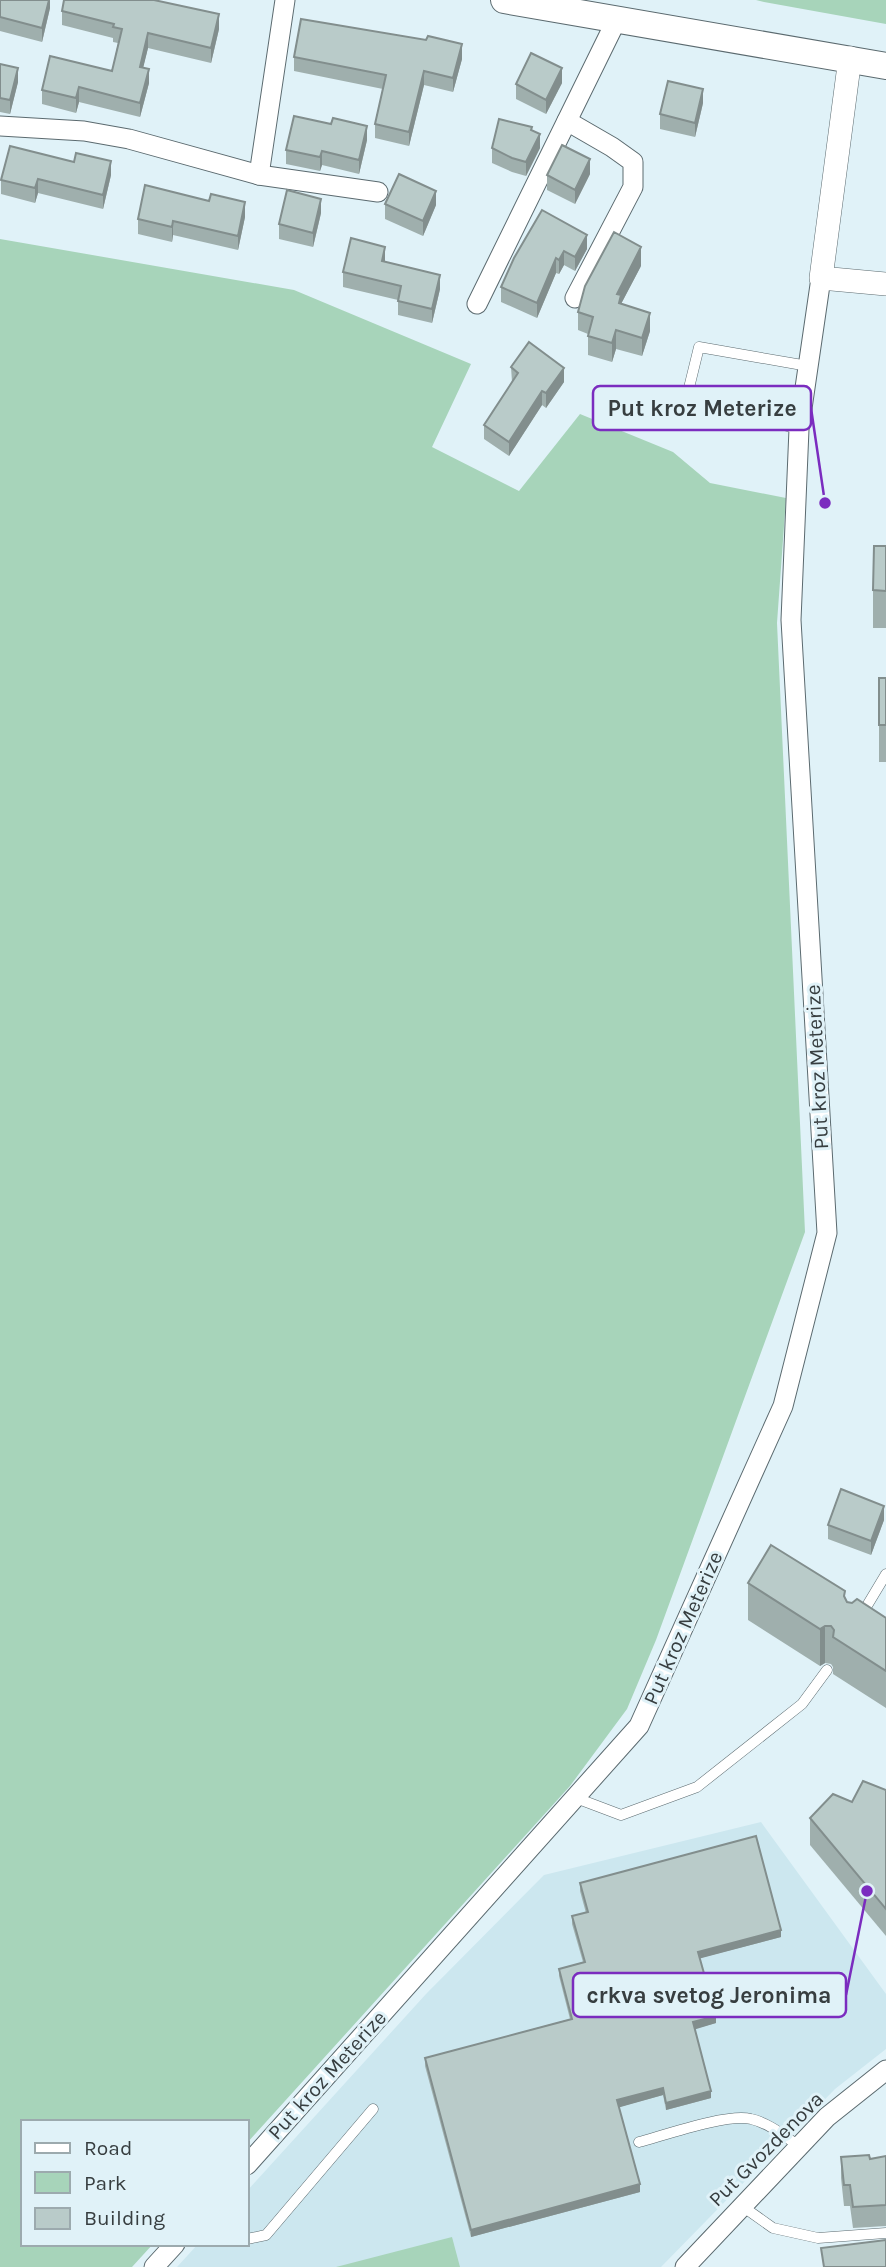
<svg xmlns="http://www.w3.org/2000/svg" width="886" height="2267" viewBox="0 0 886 2267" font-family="Karla,sans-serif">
<rect width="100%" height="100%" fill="#e0f2f8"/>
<!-- built -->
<polygon fill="#cce7ef" points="761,1822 886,1994 886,2049 835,2089 661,2267 177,2267 198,2244 247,2244 247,2191 426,1994 544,1875"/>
<!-- green -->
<g fill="#a7d4ba">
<polygon points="756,0 886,0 886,24 764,2"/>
<polygon points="0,239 294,290 471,364 432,447 519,491 580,414 673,452 710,483 786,498 777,623 805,1232 656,1640 627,1709 570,1786 247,2143 247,2122 23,2122 23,2244 153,2244 132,2267 0,2267"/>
<polygon points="452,2237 460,2267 336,2267"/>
</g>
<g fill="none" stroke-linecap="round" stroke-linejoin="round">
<defs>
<g id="service">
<polyline points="799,429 686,400 699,347 808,366"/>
<polyline points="862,1614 886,1574"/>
<polyline points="576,1798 621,1815 697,1787 802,1704 827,1670"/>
<path d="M639 2142C665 2135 728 2113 751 2119 769 2123 784 2136 799 2146"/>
<polyline points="742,2206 773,2228 818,2238 886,2233"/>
<polyline points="247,2239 266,2235 373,2109"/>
</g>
<g id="minor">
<polyline points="567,121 612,147 633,162 633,187 575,298"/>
<polyline points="0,126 84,131 129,139 259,175 378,192"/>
<polyline points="259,175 285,0"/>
<polyline points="477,304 617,19"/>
<polyline points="247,2165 639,1726 783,1406 827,1233 791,620 799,429 821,278"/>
<polyline points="154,2267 175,2244"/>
<polyline points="685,2267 827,2117 886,2070"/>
</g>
<polyline id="tertiary" points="850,58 821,278 886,284"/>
<polyline id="secondary" points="504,0 886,66"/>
</defs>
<!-- service casing -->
<use href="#service" stroke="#5b6a6f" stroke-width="11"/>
<!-- minor casing -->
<use href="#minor" stroke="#5b6a6f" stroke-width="21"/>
<!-- tertiary casing -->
<use href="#tertiary" stroke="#5b6a6f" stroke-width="24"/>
<!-- secondary casing -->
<use href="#secondary" stroke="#5b6a6f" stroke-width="28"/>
<!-- service -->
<use href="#service" stroke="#fff" stroke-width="10"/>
<!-- minor -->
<use href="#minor" stroke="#fff" stroke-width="19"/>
<!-- tertiary -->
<use href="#tertiary" stroke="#fff" stroke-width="23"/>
<!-- secondary -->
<use href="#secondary" stroke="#fff" stroke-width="26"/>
</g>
<!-- wall -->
<g fill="#9fafad">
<polygon points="0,0 50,0 50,8 42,42 0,31"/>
<polygon points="62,11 219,29 211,63 148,48 143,67 149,83 140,117 79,102 76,113 42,104 42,90 112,71 118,43 113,42 113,38 62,25"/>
<polygon points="294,57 462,59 453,92 424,85 409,146 375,138 375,124 383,89 294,71"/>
<polygon points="0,64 18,82 10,114 0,112"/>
<polygon points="562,83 546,114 516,99 516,84"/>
<polygon points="703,103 695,137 660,129 660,114"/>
<polygon points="532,130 540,148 526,176 512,172 492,163 492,148"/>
<polygon points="367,140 359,174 322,165 320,171 286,164 286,150"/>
<polygon points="590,174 575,204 547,190 547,175"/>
<polygon points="111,175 103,209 38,193 35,203 1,194 1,180"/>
<polygon points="385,204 436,205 423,236 385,219"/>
<polygon points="542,210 587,249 575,271 564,265 559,274 556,273 537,318 501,302 501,287"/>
<polygon points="321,213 313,247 279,239 279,224"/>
<polygon points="245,217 238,250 173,235 172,242 138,234 138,219"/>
<polygon points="385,262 440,289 432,323 398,315 398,300 343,287 343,272"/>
<polygon points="641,266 621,304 650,331 642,356 616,349 612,362 588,355 588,334 578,330 578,312"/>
<polygon points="511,367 564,382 546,408 542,405 509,456 484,439 484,425 512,382"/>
<polygon points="886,546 886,628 873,628 873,590"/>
<rect x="879" y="678" width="7" height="84"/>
<polygon points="884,1520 871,1555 828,1539 828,1525"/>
<polygon points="748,1583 845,1598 847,1602 886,1618 886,1708 833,1674 833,1667 831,1664 825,1663 820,1666 748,1620"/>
<polygon points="886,1790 886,1936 810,1845 810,1818 852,1802"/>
<polygon points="580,1883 781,1937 700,1958 716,2023 694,2029 711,2098 666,2110 663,2095 619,2107 640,2192 471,2237 425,2066 425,2058 570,2019 559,1976 559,1969 583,1962 572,1924 572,1916 586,1913 580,1891"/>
<polygon points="886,2156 886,2226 853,2228 850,2206 844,2206 841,2178 841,2157 870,2159"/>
</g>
<!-- shaded-wall -->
<g fill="#828e8d">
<polygon points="49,0 50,0 50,8 42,42 42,28"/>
<polygon points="219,14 219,29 211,63 211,48"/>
<polygon points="148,33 148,48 140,81 140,67"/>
<polygon points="462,44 462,59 453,92 453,78"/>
<polygon points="18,68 18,82 10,114 10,100"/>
<polygon points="562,68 562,83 546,114 546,100"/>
<polygon points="149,69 149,83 140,117 140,103"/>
<polygon points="424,71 424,85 409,146 409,132"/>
<polygon points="79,87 79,102 76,113 76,98"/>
<polygon points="703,89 703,103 695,137 695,123"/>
<polygon points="367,126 367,140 359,174 359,160"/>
<polygon points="540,134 540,148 526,176 526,162"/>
<polygon points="322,151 322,165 320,171 320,157"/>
<polygon points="590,159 590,174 575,204 575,190"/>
<polygon points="111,161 111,175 103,209 103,195"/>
<polygon points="38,179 38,193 35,203 35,188"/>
<polygon points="436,191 436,205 423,236 423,221"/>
<polygon points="321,199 321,213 313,247 313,233"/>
<polygon points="245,202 245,217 238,250 238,236"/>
<polygon points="173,221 173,235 172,242 172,227"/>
<polygon points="587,235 587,249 575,271 575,257"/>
<polygon points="385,247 385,261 382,275 382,261"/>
<polygon points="641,247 641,266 621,304 621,314 617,294"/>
<polygon points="564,251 564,265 559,274 559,260"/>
<polygon points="556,258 556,273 537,318 537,303"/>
<polygon points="440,275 440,289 432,323 432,309"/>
<polygon points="650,313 650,331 642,356 642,338"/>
<polygon points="616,330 616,349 612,362 612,343"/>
<polygon points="564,368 564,382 546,408 546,393"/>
<polygon points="542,391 542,405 509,456 509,442"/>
<polygon points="884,1506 884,1520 871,1555 871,1541"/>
<polygon points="825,1626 825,1663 820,1666 820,1629"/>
<polygon points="781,1930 781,1937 698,1959 698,1952"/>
<polygon points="716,2016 716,2023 693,2030 693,2022"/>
<polygon points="663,2088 663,2095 617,2108 617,2100"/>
<polygon points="711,2091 711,2098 666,2110 666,2103"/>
<polygon points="640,2184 640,2192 471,2237 471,2230"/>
</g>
<!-- building -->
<g fill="#b9cbc9" stroke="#828e8d" stroke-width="2">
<polygon points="0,0 49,0 42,28 0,17"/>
<polygon points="64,0 154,0 219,14 211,48 148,33 140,67 149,69 140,103 79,87 76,98 42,90 50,56 112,71 122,29 113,27 114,24 62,11"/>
<polygon points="301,19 426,40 428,36 462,44 453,78 424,71 409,132 375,124 386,75 294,57"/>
<polygon points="531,53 562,68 546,100 516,84"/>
<polygon points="0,64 18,68 10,100 0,98"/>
<polygon points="668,81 703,89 695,123 660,114"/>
<polygon points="294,116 331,124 333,118 367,126 359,160 322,151 320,157 286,150"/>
<polygon points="499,119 532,127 531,130 540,134 526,162 512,158 492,148"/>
<polygon points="562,145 590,159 575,190 547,175"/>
<polygon points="10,146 74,162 76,153 111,161 103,195 38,179 35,188 1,180"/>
<polygon points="399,174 436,191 423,221 385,204"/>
<polygon points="145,185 209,201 211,194 245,202 238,236 173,221 172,227 138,219"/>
<polygon points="287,190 321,199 313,233 279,224"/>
<polygon points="542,210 587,235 575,257 564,251 559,260 556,258 537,303 501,287 514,258"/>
<polygon points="614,232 641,247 617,294 621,295 619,303 650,313 642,338 616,330 612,343 588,336 593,317 578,312 585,286"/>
<polygon points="351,238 385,247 382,261 440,275 432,309 398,301 401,286 343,272"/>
<polygon points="529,342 564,368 546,393 542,391 509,442 484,425 518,373 511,367"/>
<polygon points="874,546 886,546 886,591 873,590"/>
<rect x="879" y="678" width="7" height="47"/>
<polygon points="841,1489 884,1506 871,1541 828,1525"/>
<polygon points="771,1545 845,1591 844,1596 847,1602 852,1603 857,1599 886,1618 886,1671 833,1637 834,1630 831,1626 825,1626 820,1629 748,1583"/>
<polygon points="863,1781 886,1790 886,1909 810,1818 833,1794 852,1802"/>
<polygon points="756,1836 781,1930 698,1952 716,2016 693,2022 711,2091 666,2103 663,2088 617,2100 640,2184 471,2230 425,2058 572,2019 559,1969 585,1962 572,1916 588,1912 580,1883"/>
<polygon points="869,2155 870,2159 886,2156 886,2205 853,2207 850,2185 844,2185 841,2157"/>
<polygon points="886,2240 886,2267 824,2267 821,2248"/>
</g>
<g text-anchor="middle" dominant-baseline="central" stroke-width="6" stroke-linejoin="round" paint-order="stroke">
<!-- street labels -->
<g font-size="21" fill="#373e40" stroke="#e0f2f8">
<text transform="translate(817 1067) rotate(-93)">Put kroz Meterize</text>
<text transform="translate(683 1628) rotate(-66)">Put kroz Meterize</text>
<text transform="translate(327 2075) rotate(-48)">Put kroz Meterize</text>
<text transform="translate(766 2149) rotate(-45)">Put Gvozdenova</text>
</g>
</g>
<!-- callouts -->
<path fill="none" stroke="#7b2cbf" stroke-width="2.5" d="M825 503L811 408M867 1891L846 1995"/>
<g fill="#7b2cbf" stroke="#e0f2f8" stroke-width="2.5">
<circle cx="825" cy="503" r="7"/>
<circle cx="867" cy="1891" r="7"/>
</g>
<g fill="#e0f2f8" stroke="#7b2cbf" stroke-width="2.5">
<rect x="593" y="386" width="218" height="44" rx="7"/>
<rect x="573" y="1973" width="273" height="44" rx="7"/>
</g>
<g font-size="23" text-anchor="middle" font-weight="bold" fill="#373e40">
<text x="702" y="416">Put kroz Meterize</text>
<text x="709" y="2003">crkva svetog Jeronima</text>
</g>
<!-- legend -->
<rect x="21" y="2120" width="228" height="126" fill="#e0f2f8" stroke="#9caaae" stroke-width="2"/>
<rect x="35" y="2143" width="35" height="10" fill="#ffffff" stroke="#9caaae" stroke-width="2"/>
<text x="84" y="2155" font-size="21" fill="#373e40">Road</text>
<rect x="35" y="2172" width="35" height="21" fill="#a7d4ba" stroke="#9caaae" stroke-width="2"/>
<text x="84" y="2190" font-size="21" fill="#373e40">Park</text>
<rect x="35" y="2208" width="35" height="21" fill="#b9cbc9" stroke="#9caaae" stroke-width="2"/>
<text x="84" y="2225" font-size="21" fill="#373e40">Building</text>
</svg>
